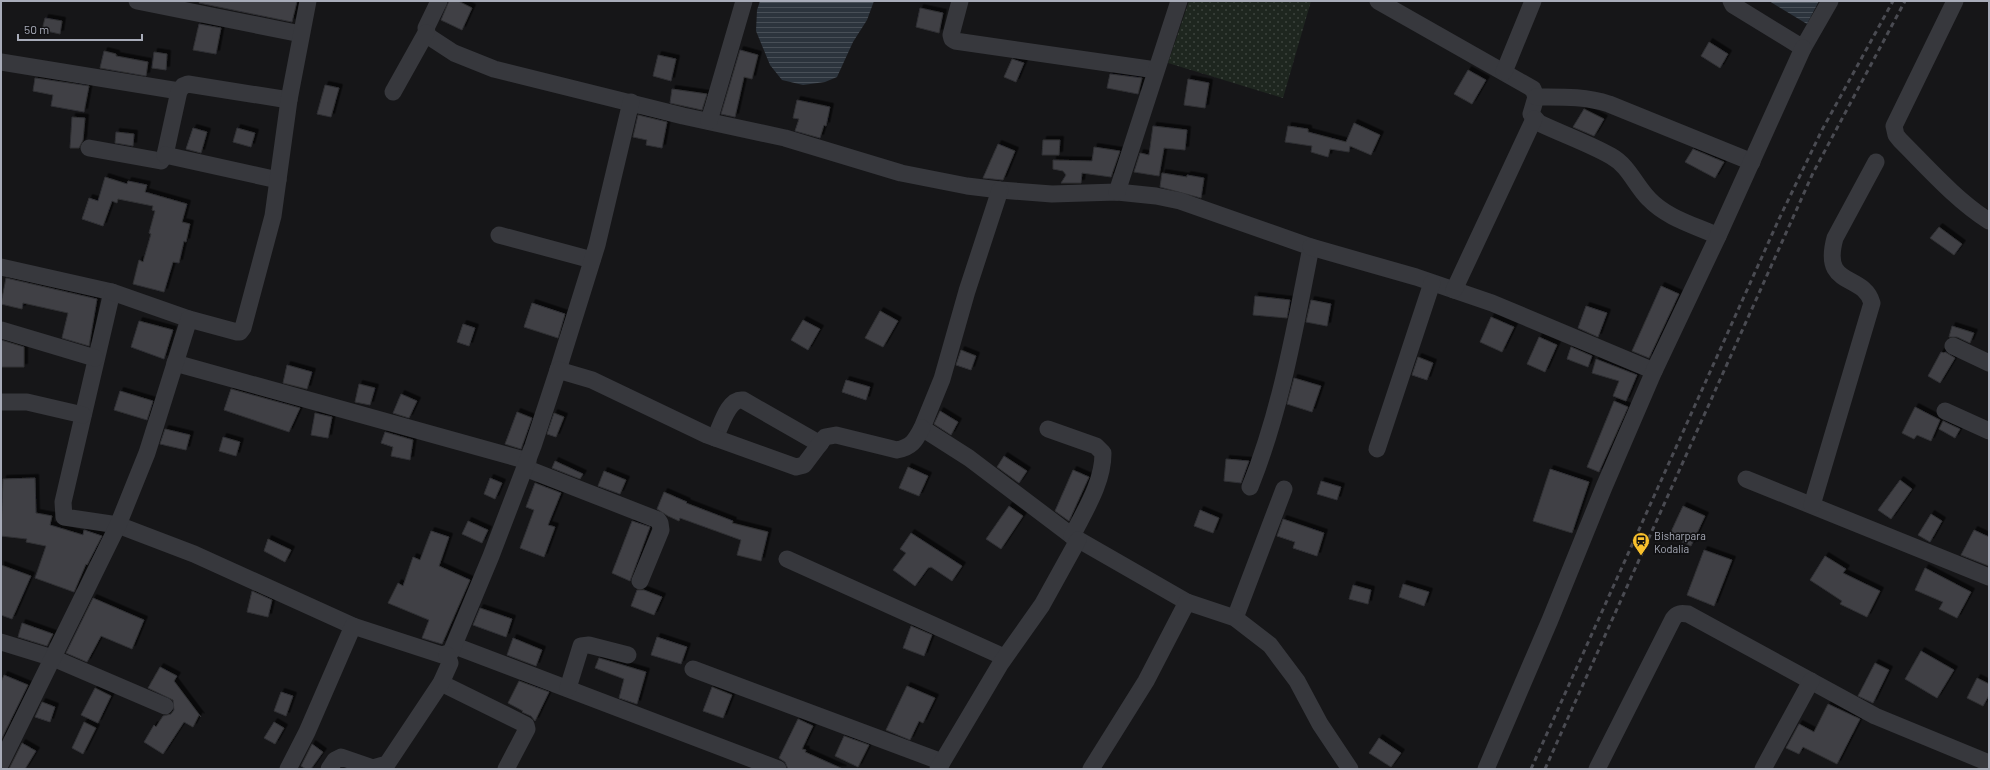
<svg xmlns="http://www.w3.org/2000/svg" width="1990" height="770" viewBox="0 0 1990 770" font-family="Barlow,sans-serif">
<defs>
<pattern id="grass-dots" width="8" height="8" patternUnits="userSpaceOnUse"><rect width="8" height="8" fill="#1e261f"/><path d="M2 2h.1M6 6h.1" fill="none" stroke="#3c433d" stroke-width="1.8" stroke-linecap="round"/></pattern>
<pattern id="water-rules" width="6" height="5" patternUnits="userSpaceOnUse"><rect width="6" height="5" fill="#2c343d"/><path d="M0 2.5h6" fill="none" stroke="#484f57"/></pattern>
<filter id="shadow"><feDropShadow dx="3.5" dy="-3.5" stdDeviation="0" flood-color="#0009"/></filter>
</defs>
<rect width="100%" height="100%" fill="#161618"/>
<!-- grass -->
<polygon fill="url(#grass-dots)" points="1189,1 1311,1 1283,98 1168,63"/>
<!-- water -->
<g fill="url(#water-rules)">
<polygon points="760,1 874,1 867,20 853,42 837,77 825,82 803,85 782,80 770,65 756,31 757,10"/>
<polygon points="1769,1 1819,1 1807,24"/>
</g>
<!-- building -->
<g fill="#404145" stroke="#303034" filter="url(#shadow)">
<polygon points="200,1 297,1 292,22 199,3"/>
<polygon points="449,1 458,1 472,8 462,30 441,20"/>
<polygon points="920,8 943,13 939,33 916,27"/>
<polygon points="45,18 62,21 60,34 42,30"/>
<polygon points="199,24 221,28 216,54 193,50"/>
<polygon points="1709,42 1728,54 1720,68 1701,56"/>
<polygon points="740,50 758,55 752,79 744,77 735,117 721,114"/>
<polygon points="104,51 116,54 116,56 148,62 146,76 100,68"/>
<polygon points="154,52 167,54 166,70 152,68"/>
<polygon points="658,55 676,59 671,81 653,76"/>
<polygon points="1012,59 1024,63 1016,82 1004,77"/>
<polygon points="1468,70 1486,80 1472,104 1454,94"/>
<polygon points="1110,74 1142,78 1138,94 1107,88"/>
<polygon points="35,78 89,86 84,112 51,106 53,95 33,91"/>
<polygon points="1188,79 1209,83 1205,108 1184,105"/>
<polygon points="325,85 339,88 331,117 317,114"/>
<polygon points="672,89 707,94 702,110 670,103"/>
<polygon points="797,100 830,107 826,126 824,125 820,138 795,131 799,119 793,118"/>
<polygon points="1584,109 1604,119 1594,136 1573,127"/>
<polygon points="638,115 667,122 662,148 646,145 647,140 633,137"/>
<polygon points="72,117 85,118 83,140 79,148 70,148"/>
<polygon points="1354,123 1380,135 1371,155 1350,146 1349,152 1330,149 1328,157 1311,152 1312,146 1285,142 1288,126 1308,129 1308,132 1346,142"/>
<polygon points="1153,126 1187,130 1185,150 1164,148 1159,176 1134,172 1140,153 1149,155"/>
<polygon points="193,128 207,132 201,153 186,149"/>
<polygon points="237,128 255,133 251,147 233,142"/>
<polygon points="116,132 134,134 133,146 115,143"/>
<polygon points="1043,140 1060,140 1059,155 1042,155"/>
<polygon points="998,144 1015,151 1003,180 983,178"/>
<polygon points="1094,147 1120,151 1111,177 1082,173 1081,183 1061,183 1066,175 1063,171 1053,169 1053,160 1092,161"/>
<polygon points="1693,149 1724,162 1715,178 1685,162"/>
<polygon points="1162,173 1187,177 1187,175 1204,178 1201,198 1160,187"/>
<polygon points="105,177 127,184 128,181 147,185 145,192 187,204 182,222 190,224 186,242 184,241 179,263 173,262 164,292 133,284 139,260 143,262 151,234 149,233 155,211 152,210 153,206 118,199 117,203 112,201 103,226 82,219 89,198 98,201"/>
<polygon points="1939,227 1962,244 1954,255 1930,238"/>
<polygon points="6,278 97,299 89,346 62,338 68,313 23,303 22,309 1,304"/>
<polygon points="1661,286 1679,294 1649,358 1632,351"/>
<polygon points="1255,296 1290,300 1287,318 1253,315"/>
<polygon points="1311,300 1331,304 1327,326 1306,322"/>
<polygon points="532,303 565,314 558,338 524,327"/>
<polygon points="1586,306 1607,313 1598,337 1578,328"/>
<polygon points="880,311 898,321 883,347 865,338"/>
<polygon points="1491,317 1514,327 1502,352 1480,342"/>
<polygon points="803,320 820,329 808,350 791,340"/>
<polygon points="139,321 173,330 164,359 131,347"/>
<polygon points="463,324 475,328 469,346 457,342"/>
<polygon points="1952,326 1974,333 1970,343 1957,337 1949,337"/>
<polygon points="1539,337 1557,345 1545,372 1527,364"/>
<polygon points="1,340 24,347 24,367 1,367"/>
<polygon points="1571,347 1592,356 1588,367 1567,359"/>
<polygon points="961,350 976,356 971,370 956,365"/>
<polygon points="1941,352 1944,353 1945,352 1955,358 1940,383 1928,376"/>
<polygon points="1418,357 1433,363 1427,380 1412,375"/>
<polygon points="1596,359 1637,375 1626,401 1613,396 1619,381 1592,373"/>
<polygon points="287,365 312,372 307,389 283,383"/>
<polygon points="1294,378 1321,386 1312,412 1287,404"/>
<polygon points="846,380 870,387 866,400 842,392"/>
<polygon points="359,384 375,388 370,405 355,402"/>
<polygon points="231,389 300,408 289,432 224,410"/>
<polygon points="120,391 153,401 147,420 114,410"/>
<polygon points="401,394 417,401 409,418 393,413"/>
<polygon points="1614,401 1628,407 1599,472 1587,467"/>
<polygon points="1915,407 1940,420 1931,441 1917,435 1914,439 1902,433"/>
<polygon points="940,411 958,422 951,435 934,424"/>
<polygon points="517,412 532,418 521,449 505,444"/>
<polygon points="315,413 332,417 328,438 311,435"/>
<polygon points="554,413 564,417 556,437 547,434"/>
<polygon points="1943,421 1960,429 1955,438 1939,429"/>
<polygon points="165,429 190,435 186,450 160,444"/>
<polygon points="385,432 413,440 410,460 391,456 393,447 381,443"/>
<polygon points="223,437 240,442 236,456 219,451"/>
<polygon points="1004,456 1027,471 1019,483 997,467"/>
<polygon points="1226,459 1249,461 1241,483 1224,481"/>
<polygon points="555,461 583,474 580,479 552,468"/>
<polygon points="908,467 928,476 919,496 899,488"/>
<polygon points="1550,469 1589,482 1572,533 1533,521"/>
<polygon points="1073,470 1089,477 1069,521 1055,511"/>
<polygon points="604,471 626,480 620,494 598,486"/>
<polygon points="35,478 36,513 52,516 50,525 83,535 84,530 102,536 87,565 86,564 74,592 35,578 46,546 26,542 27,539 1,536 3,479"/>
<polygon points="490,478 502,483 495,499 484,494"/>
<polygon points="1900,480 1912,489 1891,519 1878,510"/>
<polygon points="1321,481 1341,487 1337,500 1317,494"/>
<polygon points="535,483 561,493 548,525 555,527 544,557 520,548 534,510 526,507"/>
<polygon points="664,492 687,502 686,503 733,521 732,523 768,532 761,561 737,555 741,540 680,518 679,521 668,516 657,509"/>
<polygon points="1009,506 1023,516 1001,549 986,539"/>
<polygon points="1683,506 1705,516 1691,546 1669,536"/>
<polygon points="1200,510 1219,518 1213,533 1194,526"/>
<polygon points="1931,514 1942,521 1930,542 1918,535"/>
<polygon points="1283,519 1324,533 1317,556 1293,548 1295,542 1277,536"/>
<polygon points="468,521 488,530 482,543 462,534"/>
<polygon points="632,521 650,527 630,581 612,573"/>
<polygon points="1974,530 1989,537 1989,566 1961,555"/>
<polygon points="431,531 449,537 439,566 470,580 442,644 422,638 429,620 388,603 398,583 403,586 413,557 420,560"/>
<polygon points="911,533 962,566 952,581 931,567 928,568 915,586 893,570 906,553 900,549"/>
<polygon points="268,539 291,550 285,562 264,551"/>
<polygon points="1704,550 1732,560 1714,606 1687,595"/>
<polygon points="1825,556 1846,569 1843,573 1880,591 1867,617 1840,604 1842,601 1810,580"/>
<polygon points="1,565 31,576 12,619 1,615"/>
<polygon points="1925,568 1971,592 1957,618 1939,609 1943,602 1915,590"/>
<polygon points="1403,584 1429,592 1424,606 1399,597"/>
<polygon points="1353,585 1371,590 1368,604 1349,599"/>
<polygon points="637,590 644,590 662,597 654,615 631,606"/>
<polygon points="252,591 272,600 268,617 247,612"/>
<polygon points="93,598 144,620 132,649 101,636 87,662 66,653"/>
<polygon points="480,608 512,619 506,637 473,625"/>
<polygon points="22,623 53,634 47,646 18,637"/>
<polygon points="911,626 932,635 924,656 903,648"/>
<polygon points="657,637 687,647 681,664 651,655"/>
<polygon points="513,638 542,650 536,666 507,655"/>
<polygon points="1921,651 1954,670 1937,698 1905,679"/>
<polygon points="599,658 646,672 637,704 619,698 624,679 595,668"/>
<polygon points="1875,663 1889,670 1873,703 1858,696"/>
<polygon points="160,667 177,676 174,681 201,717 199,715 193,727 184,722 163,754 144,742 154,725 156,727 163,716 171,714 174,710 173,700 148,688"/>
<polygon points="4,675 28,685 1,740 1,682"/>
<polygon points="1977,678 1989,684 1989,695 1983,706 1967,698"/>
<polygon points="519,681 549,692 535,721 531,716 522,712 523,711 508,703"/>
<polygon points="907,686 935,698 923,723 919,721 910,740 886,730"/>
<polygon points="712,687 732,695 723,718 703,711"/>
<polygon points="95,688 111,696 98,723 81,715"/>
<polygon points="281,692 293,696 286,716 274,711"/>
<polygon points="42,702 55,707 50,722 35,717"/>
<polygon points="1828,704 1860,719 1837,764 1803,747 1799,754 1786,748 1799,724 1814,732"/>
<polygon points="798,719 813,726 802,749 806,750 805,752 843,769 788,769 785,762 779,758"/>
<polygon points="84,722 96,728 83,754 72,748"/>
<polygon points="274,722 284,728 275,744 264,738"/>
<polygon points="844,736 869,745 858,767 835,756"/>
<polygon points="1379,738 1401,753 1391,767 1369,753"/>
<polygon points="22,743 36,751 25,769 9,769"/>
<polygon points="312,744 323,752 311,769 306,769 301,766"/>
</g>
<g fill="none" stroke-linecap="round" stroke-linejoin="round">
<!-- minor -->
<g stroke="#37383d" stroke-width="17">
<polyline points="137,1 301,34"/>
<path d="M439 1 426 28 428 36 454 53 494 69 683 116 785 138 901 173 967 186 1000 190 1052 194 1117 192 1156 196 1180 201 1311 247C1295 328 1281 410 1250 487"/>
<polyline points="960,1 951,35 952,39 955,41 1156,70"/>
<path d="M1378 1 1533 89 1536 97 1531 114 1539 123C1562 134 1588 143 1611 156 1629 166 1635 185 1649 199 1667 218 1694 225 1718 236"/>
<polyline points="1731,1 1733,5 1803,48 1830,1"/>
<path d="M1955 1 1894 126 1896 135 1900 140C1928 168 1956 200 1989 221"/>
<polyline points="1,62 179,91"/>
<polyline points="1504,72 1533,1"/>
<polyline points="393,92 426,33"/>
<path d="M1536 97C1561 97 1585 96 1609 104L1752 162"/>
<polyline points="709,121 744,1"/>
<polyline points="89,148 161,161 165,155 179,91 183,86 188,84 289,100"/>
<polyline points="165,155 278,180"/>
<polyline points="1000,190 967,291 942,379 922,428 969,458 1072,536 1187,602"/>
<polyline points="1117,192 1179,1"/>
<polyline points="499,235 592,260"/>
<polyline points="1311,247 1416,277 1492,303 1654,371"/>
<polyline points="1,267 112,292 63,502 64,517 118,525 194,554 353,626"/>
<polyline points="1454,290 1534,119"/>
<polyline points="112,292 189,319"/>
<polyline points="1,330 95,358"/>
<polyline points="1953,346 1989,363"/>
<polyline points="175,363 528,461"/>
<polyline points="558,370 597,245 631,102"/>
<polyline points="1,402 27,402 83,415"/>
<polyline points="1945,411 1989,431"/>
<path d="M1048 429 1096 446 1103 453C1103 483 1085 510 1072 536"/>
<path d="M715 438C721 426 728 398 743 400L820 444"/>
<polyline points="1377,449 1432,283"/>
<polyline points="525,468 658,520 660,523 661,530 640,581"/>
<polyline points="1746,479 1989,577"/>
<path d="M1812 505 1872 303C1863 272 1821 289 1835 238L1876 162"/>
<polyline points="787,559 1004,657"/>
<polyline points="1235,618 1284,489"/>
<polyline points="1,642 53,658 165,706"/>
<polyline points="455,646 778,769"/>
<polyline points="693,669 942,762"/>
<polyline points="441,683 526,725 527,729 506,769"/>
<polyline points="568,688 581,646 589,645 628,655"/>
<polyline points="1,763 118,525 147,453 189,319 237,332 240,332 243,328 273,216 289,100 308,1"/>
<path d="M288 769 307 732 353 626 442 655 451 652 491 556 533 446 558 370 592 380 707 435 796 467 804 465 825 437 836 435 897 450C912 447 915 441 922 428"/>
<polyline points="329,769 335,760 341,757 373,768 387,764 441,683 450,663 447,655"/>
<polyline points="938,769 1001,663 1042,605 1078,540"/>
<polyline points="1091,769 1146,681 1187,602 1235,618 1270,645 1297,681 1320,724 1350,769"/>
<polyline points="1486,769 1550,620 1604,487 1654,371 1718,236 1803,48"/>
<path d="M1597 769 1673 619C1677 613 1681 613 1688 614L1875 716 1989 763"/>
<polyline points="1763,769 1811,681"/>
</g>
<!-- rail -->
<g stroke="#4a4b52" stroke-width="3" stroke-dasharray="5 4" stroke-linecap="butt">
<polyline points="1531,769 1779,219 1822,130 1893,1"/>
<polyline points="1545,769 1813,173 1905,1"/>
</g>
</g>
<!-- icons -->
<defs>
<symbol id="station-pin" viewBox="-11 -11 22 30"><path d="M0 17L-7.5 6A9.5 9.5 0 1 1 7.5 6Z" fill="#f9c12d" stroke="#111113"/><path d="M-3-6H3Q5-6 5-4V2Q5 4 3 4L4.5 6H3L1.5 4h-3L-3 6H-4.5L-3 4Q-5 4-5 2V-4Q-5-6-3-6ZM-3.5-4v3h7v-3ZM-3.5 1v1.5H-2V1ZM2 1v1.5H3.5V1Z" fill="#111"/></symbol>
</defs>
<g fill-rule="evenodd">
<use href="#station-pin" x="1631" y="531" width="20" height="27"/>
</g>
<g text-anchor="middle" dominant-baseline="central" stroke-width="3.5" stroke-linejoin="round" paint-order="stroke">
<!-- poi labels -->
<g font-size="11" fill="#a8acb9" stroke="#111113" text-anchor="start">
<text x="1654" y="535">Bisharpara<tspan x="1654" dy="13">Kodalia</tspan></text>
</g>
</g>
<!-- border -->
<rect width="1990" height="770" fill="none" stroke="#a8acb9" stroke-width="4"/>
<!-- scale -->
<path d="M18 34v6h124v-6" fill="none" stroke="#a8acb9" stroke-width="2"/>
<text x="24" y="34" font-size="12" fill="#a8acb9" stroke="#111113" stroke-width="3" paint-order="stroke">50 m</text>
</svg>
